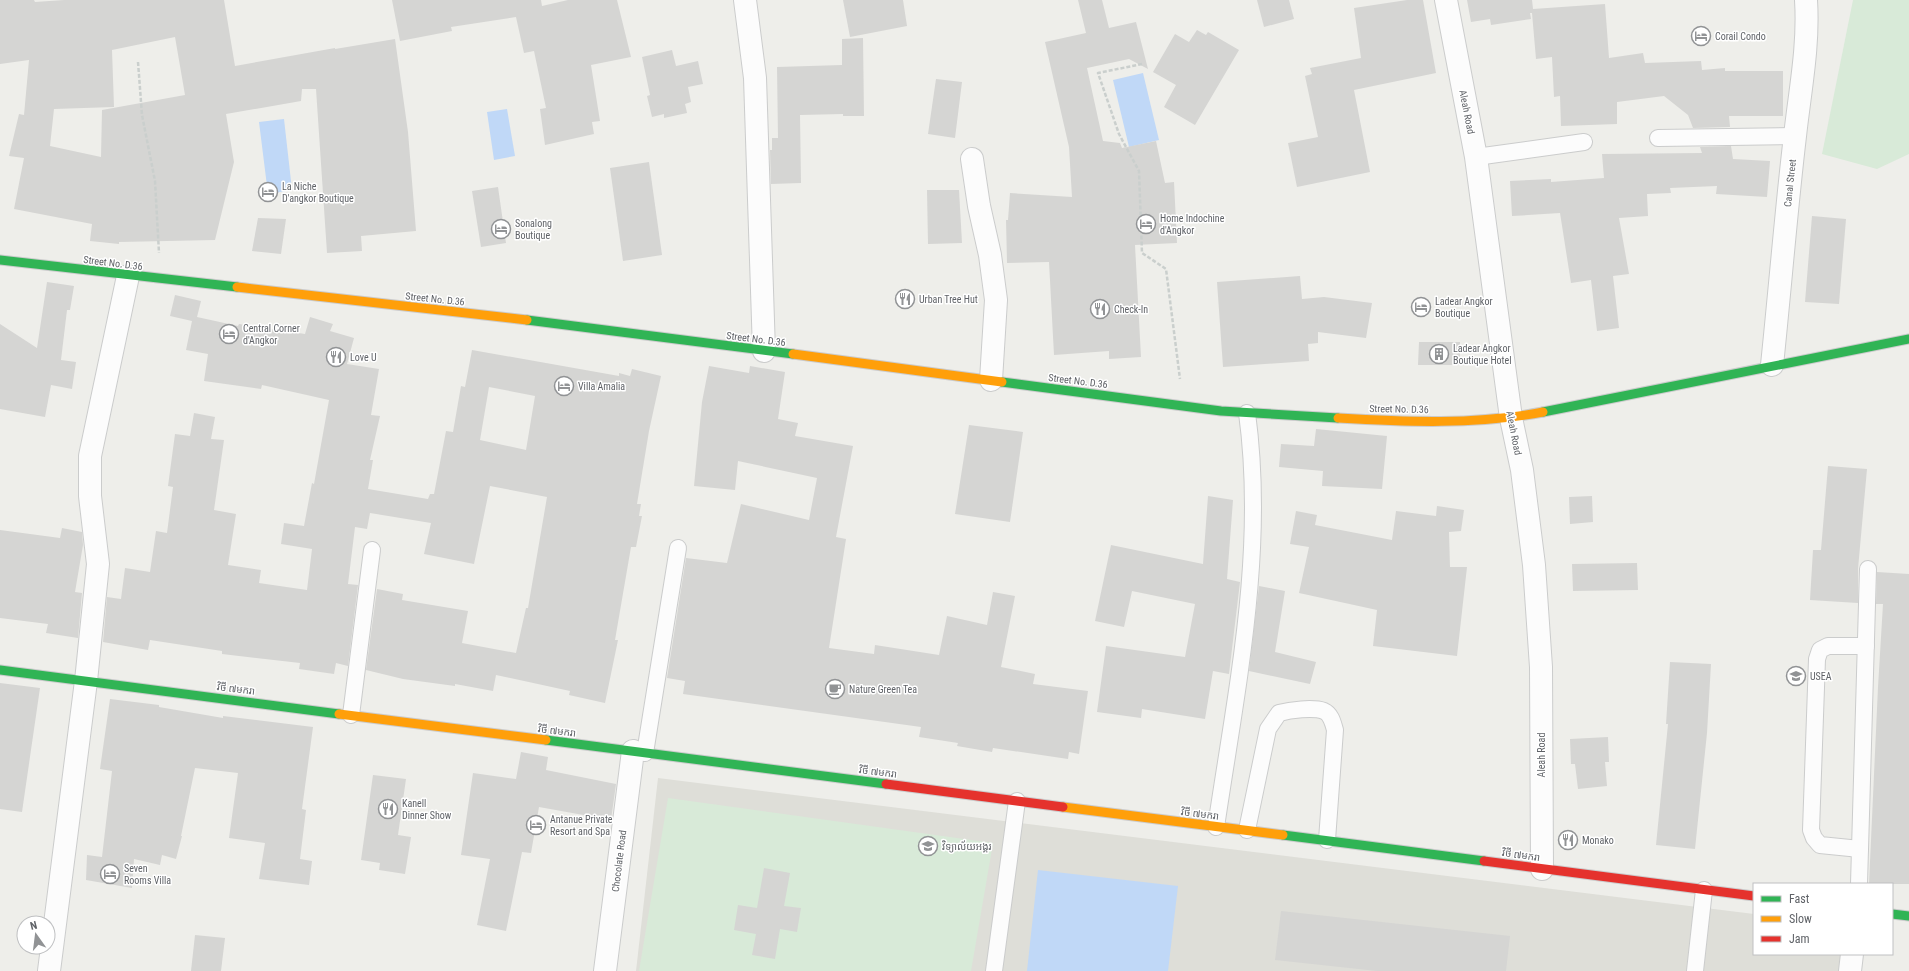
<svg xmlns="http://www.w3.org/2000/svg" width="1909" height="971" viewBox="0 0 1909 971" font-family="'Roboto Condensed','Noto Sans Khmer',sans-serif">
<rect width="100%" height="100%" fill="#eeeeea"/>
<!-- education -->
<polygon fill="#deded8" points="658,778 1754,914 1754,954 1844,954 1842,971 636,971"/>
<!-- green -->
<g fill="#d8ead8">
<polygon points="1853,0 1909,0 1909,154 1877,169 1822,154"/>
<polygon points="668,798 993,843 971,971 639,971"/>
</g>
<!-- water -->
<g fill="#c0d8f7">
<polygon points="1143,73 1159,140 1129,147 1113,80"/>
<polygon points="507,109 515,156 494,160 487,112"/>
<polygon points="284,119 292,190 268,194 259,122"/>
<polygon points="1038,870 1178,886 1168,971 1027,971"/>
</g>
<!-- building -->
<g fill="#d5d5d3" fill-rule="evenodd">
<path d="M0 0H34L35 2 64 0H224L235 66 335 48V49L395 39 408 132 416 231 361 236 362 251 327 253 316 89H302L301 101 226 114 234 162 215 240 119 242V244L90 241 92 224 14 209 24 158 9 156 19 114 24 115 29 60 0 64ZM175 37 185 95 102 110 101 157 50 146 54 109 114 107 112 50Z"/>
<polygon points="392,0 541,0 542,6 568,0 617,0 631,57 591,65 600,121 592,122 594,134 545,145 540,109 546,108 534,51 524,53 516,17 451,27 452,31 400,41"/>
<polygon points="843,0 903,0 907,26 850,37"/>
<polygon points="1078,0 1102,0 1109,28 1136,22 1148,69 1129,59 1087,68 1103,141 1120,143 1122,148 1156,141 1165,183 1174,182 1177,243 1135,245 1141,357 1109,359 1109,351 1054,355 1049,262 1007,263 1006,220 1008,220 1010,193 1072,197 1069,147 1045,42 1086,33"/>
<polygon points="1257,0 1289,0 1294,19 1264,27"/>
<polygon points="1407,0 1423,0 1436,73 1354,90 1370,172 1297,187 1288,143 1318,137 1305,76 1312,74 1310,68 1361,58 1354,8"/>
<polygon points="1467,0 1532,0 1533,9 1605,4 1609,58 1643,53 1645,63 1701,61 1702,70 1725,68 1725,71 1783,71 1783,116 1729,116 1730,127 1693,128 1688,115 1664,96 1617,102 1617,124 1561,126 1560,96 1554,97 1552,57 1536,59 1532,13 1530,13 1531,19 1491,25 1490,19 1471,22"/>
<polygon points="1197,30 1206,35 1208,32 1239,50 1195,125 1164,107 1176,85 1153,72 1175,34 1189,42"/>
<polygon points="863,38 864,116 843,116 843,114 800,115 801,183 771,184 770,150 772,150 772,138 778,138 777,67 842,65 842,39"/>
<polygon points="672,50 676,66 698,61 703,84 688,87 691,102 685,104 687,113 664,118 664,114 652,117 647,96 650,95 642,57"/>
<polygon points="936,79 962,82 955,138 928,134"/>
<polygon points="1731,146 1733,159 1770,161 1767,197 1716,194 1717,186 1670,188 1671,193 1647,194 1648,216 1619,218 1629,274 1613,276 1619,328 1597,331 1591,280 1571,283 1560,213 1512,216 1510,181 1551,179 1551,182 1604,178 1602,154 1702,153 1700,147"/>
<polygon points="649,162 662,255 623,261 610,168"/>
<polygon points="498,187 506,243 481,247 472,191"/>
<polygon points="927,190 959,190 962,243 928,244"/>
<polygon points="1812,216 1846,219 1839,304 1805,302"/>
<polygon points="258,218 286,219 281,254 252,251"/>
<polygon points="1300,276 1302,299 1324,297 1372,303 1366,338 1318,332 1318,343 1308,344 1309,361 1223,367 1217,282"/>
<polygon points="47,282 74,286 70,310 67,310 61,360 76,362 72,389 51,385 45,417 0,409 0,324 37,348"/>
<path d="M175 295 201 301 197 317 238 326 239 324 305 334 310 317 333 324 330 331 354 338 347 364 379 369 371 415 380 416 370 460H373L368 489 428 499 430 494H434L446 431 453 432 461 386 465 387 472 350 619 376V373L630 376 632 369 661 376 649 431 637 504H641L639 516H642L636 547H631L615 640H618L605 703 569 695 570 691 496 675 493 691 455 684V686L403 679 366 670 377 589 403 594 402 600 468 611 462 643 516 653 526 608H528L547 497 490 486 474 564 424 554 431 523 370 513 367 529 355 527 348 584 358 585 348 666 336 663 334 674 299 669 300 663 222 654V651L150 640 148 650 103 642 107 597 121 599 125 568 150 572 156 531 167 533 173 487 168 486 175 434 190 436 194 413 215 417 211 439 224 440 214 510 236 514 228 565 261 570 259 583 307 590 312 549 281 544 284 523 304 526 312 483 314 484 329 400 262 385 261 389 204 381 208 354 186 350 192 321 170 316ZM489 387 535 396 526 450 480 440Z"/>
<polygon points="1419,342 1460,342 1460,365 1418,365"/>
<polygon points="709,366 749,373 750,366 785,372 778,419 798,423 795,436 853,446 836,537 846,539 829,648 874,654 875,645 939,655 947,616 987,625 993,592 1015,596 1001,667 1035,674 1033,684 1088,691 1079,754 1069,752 1068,759 993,748 992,752 957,746 958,743 919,737 921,727 683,694 685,681 667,678 686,558 727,563 741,504 809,520 817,478 738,461 735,490 694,486 702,402"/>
<polygon points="969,425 1023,432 1010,522 955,514"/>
<polygon points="1316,429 1387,436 1382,489 1322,486 1323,471 1279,467 1281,444 1314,446"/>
<polygon points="1828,466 1867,469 1858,569 1858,603 1810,600 1813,550 1821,550"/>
<polygon points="1208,496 1233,500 1227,579 1240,582 1229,674 1213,671 1205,719 1142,709 1141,718 1097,712 1106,646 1185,657 1195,604 1132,591 1124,627 1095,621 1111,545 1203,564"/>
<polygon points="1592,496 1593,522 1570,524 1569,497"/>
<polygon points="1437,506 1464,510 1461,531 1449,532 1450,567 1467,567 1457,656 1373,646 1377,610 1299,593 1309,547 1290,544 1296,511 1317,515 1315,525 1392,540 1396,511 1436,516"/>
<polygon points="62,528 82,532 83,545 75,592 82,593 78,638 46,633 48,624 0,618 0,530 60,538"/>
<polygon points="1637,563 1638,590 1573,591 1572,564"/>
<polygon points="1877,572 1909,574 1909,884 1869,884 1878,687 1883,604 1876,604"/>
<polygon points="1259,586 1285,591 1275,652 1316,662 1310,684 1249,671"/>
<polygon points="1670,662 1711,664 1707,733 1695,849 1656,845 1668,724 1666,724"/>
<polygon points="0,683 40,688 22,812 0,809"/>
<polygon points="110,699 159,705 159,707 223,718 223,716 313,727 302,809 306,810 300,859 312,861 309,885 259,879 265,843 229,838 238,773 195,768 181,836 182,836 176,859 162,855 160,865 134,859 132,888 86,880 87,855 102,857 112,771 100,769"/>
<polygon points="1608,737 1609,762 1605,762 1607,786 1578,789 1575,764 1571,764 1570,739"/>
<polygon points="521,752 548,757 546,770 616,784 611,820 539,807 531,853 522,852 506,931 477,925 490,859 461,855 473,773 516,779"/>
<polygon points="373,775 406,779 398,835 411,837 405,874 379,870 380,863 361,860"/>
<polygon points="764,868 790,873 784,906 801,908 797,932 780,929 775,959 752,955 756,934 734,930 738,905 757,908"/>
<polygon points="1281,911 1510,936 1506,971 1377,971 1275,960"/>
<polygon points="195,935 225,938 221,971 191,971"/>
</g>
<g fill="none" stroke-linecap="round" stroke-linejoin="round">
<defs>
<g id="lane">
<polyline points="1658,138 1795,136"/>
<polyline points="1476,157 1584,142"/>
<polyline points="351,715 372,550"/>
<polyline points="645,753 678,548"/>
<path d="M1216 827C1236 691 1266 552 1247 413"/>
<path d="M1247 830 1268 729 1279 713C1290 710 1313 707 1324 711 1331 714 1333 723 1335 730L1327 840"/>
<polyline points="1860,849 1820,845 1814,838 1811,830 1817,659 1820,650 1828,646 1866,646"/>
<polyline points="1859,884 1868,569"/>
<polyline points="994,971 1017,801"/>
<polyline points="1695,971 1704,890"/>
</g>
<g id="street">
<polyline points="745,0 755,78 764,351"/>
<polyline points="1446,0 1476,157 1511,418 1522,470 1534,565 1541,667 1542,869"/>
<polyline points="972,159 979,206 990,255 996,300 991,380"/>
<path d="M1772 365C1780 289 1786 212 1795 136 1800 90 1809 46 1806 0"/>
<polyline points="49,971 86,681 98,564 90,496 90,456 128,276"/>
<polyline points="605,971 633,751"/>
<polyline points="1850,971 1852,954"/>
</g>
<g id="fast">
<polyline points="0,260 237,287"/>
<polyline points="527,320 793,354"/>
<polyline points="1002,382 1221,411 1338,418"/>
<polyline points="1543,412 1909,339"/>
<polyline points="0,670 339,714"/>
<polyline points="546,740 886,784"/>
<polyline points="1283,835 1484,861"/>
<polyline points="1892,914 1909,916"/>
</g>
<g id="slow">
<polyline points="237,287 527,320"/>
<polyline points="793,354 1002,382"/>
<path d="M1338 418C1406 422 1476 425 1543 412"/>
<polyline points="339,714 546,740"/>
<polyline points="1063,807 1283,835"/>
</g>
<g id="jam">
<polyline points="886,784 1063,807"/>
<polyline points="1484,861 1754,896"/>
</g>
</defs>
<!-- lane casing -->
<use href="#lane" stroke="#cbcccc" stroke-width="18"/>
<!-- street casing -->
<use href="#street" stroke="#cbcccc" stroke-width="24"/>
<!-- fast casing -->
<use href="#fast" stroke="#cbcbcc" stroke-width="11"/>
<!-- slow casing -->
<use href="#slow" stroke="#cbcbcc" stroke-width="11"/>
<!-- jam casing -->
<use href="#jam" stroke="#cbcbcc" stroke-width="11"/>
<!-- path -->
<g stroke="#cacfcd" stroke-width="2.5" stroke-dasharray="4 2" stroke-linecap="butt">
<polyline points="138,62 142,115 155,181 159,253"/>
<polyline points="1142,64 1098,73 1119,134 1139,171 1142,253 1166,269 1180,379"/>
</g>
<!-- lane -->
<use href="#lane" stroke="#fcfcfc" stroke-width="16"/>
<!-- street -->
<use href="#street" stroke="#fcfcfc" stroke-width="22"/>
<!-- fast -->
<use href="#fast" stroke="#30b455" stroke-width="9"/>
<!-- slow -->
<use href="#slow" stroke="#ff9f0a" stroke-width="9"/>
<!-- jam -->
<use href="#jam" stroke="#e5322d" stroke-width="9"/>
</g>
<!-- icons -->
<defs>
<symbol id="hotel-ring" viewBox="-11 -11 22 22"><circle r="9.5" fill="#fff" stroke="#919395" stroke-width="1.5"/><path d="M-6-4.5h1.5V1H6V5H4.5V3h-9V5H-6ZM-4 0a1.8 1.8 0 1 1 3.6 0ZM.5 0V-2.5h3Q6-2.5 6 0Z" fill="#919395"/></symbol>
<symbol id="restaurant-ring" viewBox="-11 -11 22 22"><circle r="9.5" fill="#fff" stroke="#919395" stroke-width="1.5"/><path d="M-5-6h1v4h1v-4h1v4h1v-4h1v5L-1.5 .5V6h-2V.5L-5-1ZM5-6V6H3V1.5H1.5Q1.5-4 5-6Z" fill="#919395"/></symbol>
<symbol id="building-ring" viewBox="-11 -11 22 22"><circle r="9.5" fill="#fff" stroke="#919395" stroke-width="1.5"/><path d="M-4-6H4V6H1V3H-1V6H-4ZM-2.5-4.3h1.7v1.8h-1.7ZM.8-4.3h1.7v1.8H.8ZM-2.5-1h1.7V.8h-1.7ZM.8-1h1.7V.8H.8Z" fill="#919395"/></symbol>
<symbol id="university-ring" viewBox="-11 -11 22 22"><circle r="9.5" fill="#fff" stroke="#919395" stroke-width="1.5"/><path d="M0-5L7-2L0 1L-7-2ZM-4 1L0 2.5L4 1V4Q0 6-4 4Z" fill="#919395"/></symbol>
<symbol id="cafe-ring" viewBox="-11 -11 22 22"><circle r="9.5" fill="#fff" stroke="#919395" stroke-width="1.5"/><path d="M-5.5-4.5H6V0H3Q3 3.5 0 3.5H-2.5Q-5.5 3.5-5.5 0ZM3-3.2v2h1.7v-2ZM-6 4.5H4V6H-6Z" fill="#919395"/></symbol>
<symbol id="school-ring" viewBox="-11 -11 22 22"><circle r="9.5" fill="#fff" stroke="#919395" stroke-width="1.5"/><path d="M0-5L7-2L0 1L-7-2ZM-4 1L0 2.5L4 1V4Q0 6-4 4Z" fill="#919395"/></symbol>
</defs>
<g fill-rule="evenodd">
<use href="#hotel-ring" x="1690" y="25" width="22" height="22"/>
<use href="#hotel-ring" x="257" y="181" width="22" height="22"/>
<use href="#hotel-ring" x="1135" y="213" width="22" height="22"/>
<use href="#hotel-ring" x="490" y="218" width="22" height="22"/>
<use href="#restaurant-ring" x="894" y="288" width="22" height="22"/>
<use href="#hotel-ring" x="1410" y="296" width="22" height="22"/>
<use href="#restaurant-ring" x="1089" y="298" width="22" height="22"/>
<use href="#hotel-ring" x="218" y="323" width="22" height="22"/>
<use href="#building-ring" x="1428" y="343" width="22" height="22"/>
<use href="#restaurant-ring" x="325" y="346" width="22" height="22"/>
<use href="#hotel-ring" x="553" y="375" width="22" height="22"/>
<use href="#university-ring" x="1785" y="665" width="22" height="22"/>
<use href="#cafe-ring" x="824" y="678" width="22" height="22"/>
<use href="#restaurant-ring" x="377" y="798" width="22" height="22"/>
<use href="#hotel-ring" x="525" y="814" width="22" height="22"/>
<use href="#restaurant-ring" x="1557" y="829" width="22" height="22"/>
<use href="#school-ring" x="917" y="835" width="22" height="22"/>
<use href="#hotel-ring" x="99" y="863" width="22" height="22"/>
</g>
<g text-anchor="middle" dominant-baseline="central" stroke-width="3" stroke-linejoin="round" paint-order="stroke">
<!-- poi labels -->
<g font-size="10" fill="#5f6267" stroke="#fff" text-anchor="start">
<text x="1715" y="36">Corail Condo</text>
<text x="282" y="186">La Niche<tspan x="282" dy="12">D'angkor Boutique</tspan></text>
<text x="1160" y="218">Home Indochine<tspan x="1160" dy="12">d'Angkor</tspan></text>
<text x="515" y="223">Sonalong<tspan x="515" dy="12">Boutique</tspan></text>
<text x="919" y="299">Urban Tree Hut</text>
<text x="1435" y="301">Ladear Angkor<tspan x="1435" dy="12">Boutique</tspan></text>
<text x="1114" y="309">Check-In</text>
<text x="243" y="328">Central Corner<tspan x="243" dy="12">d'Angkor</tspan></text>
<text x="1453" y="348">Ladear Angkor<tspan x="1453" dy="12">Boutique Hotel</tspan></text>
<text x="350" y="357">Love U</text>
<text x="578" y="386">Villa Amalia</text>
<text x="1810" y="676">USEA</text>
<text x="849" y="689">Nature Green Tea</text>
<text x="402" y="803">Kanell<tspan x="402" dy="12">Dinner Show</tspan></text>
<text x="550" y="819">Antanue Private<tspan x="550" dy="12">Resort and Spa</tspan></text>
<text x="1582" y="840">Monako</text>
<text x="942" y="846">វិទ្យាល័យអង្គរ</text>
<text x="124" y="868">Seven<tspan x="124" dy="12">Rooms Villa</tspan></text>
</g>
<!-- street labels -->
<g font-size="10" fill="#5f6267" stroke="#fff">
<text transform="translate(1467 112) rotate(79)">Aleah Road</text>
<text transform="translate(1790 183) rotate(-84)">Canal Street</text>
<text transform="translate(113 263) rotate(7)">Street No. D.36</text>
<text transform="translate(435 299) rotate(6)">Street No. D.36</text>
<text transform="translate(756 339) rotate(7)">Street No. D.36</text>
<text transform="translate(1078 381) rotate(7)">Street No. D.36</text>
<text transform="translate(1399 409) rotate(1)">Street No. D.36</text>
<text transform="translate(1514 433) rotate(79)">Aleah Road</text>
<text transform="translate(236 689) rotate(7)">វិថី ៧មករា</text>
<text transform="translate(557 731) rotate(7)">វិថី ៧មករា</text>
<text transform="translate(1541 755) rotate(-90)">Aleah Road</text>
<text transform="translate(878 772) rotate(7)">វិថី ៧មករា</text>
<text transform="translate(1200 814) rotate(7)">វិថី ៧មករា</text>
<text transform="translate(1521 855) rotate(8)">វិថី ៧មករា</text>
<text transform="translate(619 861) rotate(-83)">Chocolate Road</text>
</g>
</g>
<!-- legend -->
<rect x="1753" y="883" width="140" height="72" fill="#ffffff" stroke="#bfc0c2"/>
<rect x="1761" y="896" width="20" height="6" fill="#30b455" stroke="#bfc0c2"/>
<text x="1789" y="903" font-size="12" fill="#5f6267">Fast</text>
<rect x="1761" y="916" width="20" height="6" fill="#ff9f0a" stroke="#bfc0c2"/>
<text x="1789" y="923" font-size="12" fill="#5f6267">Slow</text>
<rect x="1761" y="936" width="20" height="6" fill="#e5322d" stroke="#bfc0c2"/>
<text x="1789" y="943" font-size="12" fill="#5f6267">Jam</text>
<!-- north arrow -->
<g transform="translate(36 935) rotate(346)"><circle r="19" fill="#ffffff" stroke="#bfc0c2"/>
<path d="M0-3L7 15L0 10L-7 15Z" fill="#919395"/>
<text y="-6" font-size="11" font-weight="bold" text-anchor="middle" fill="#5f6267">N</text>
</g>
</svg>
